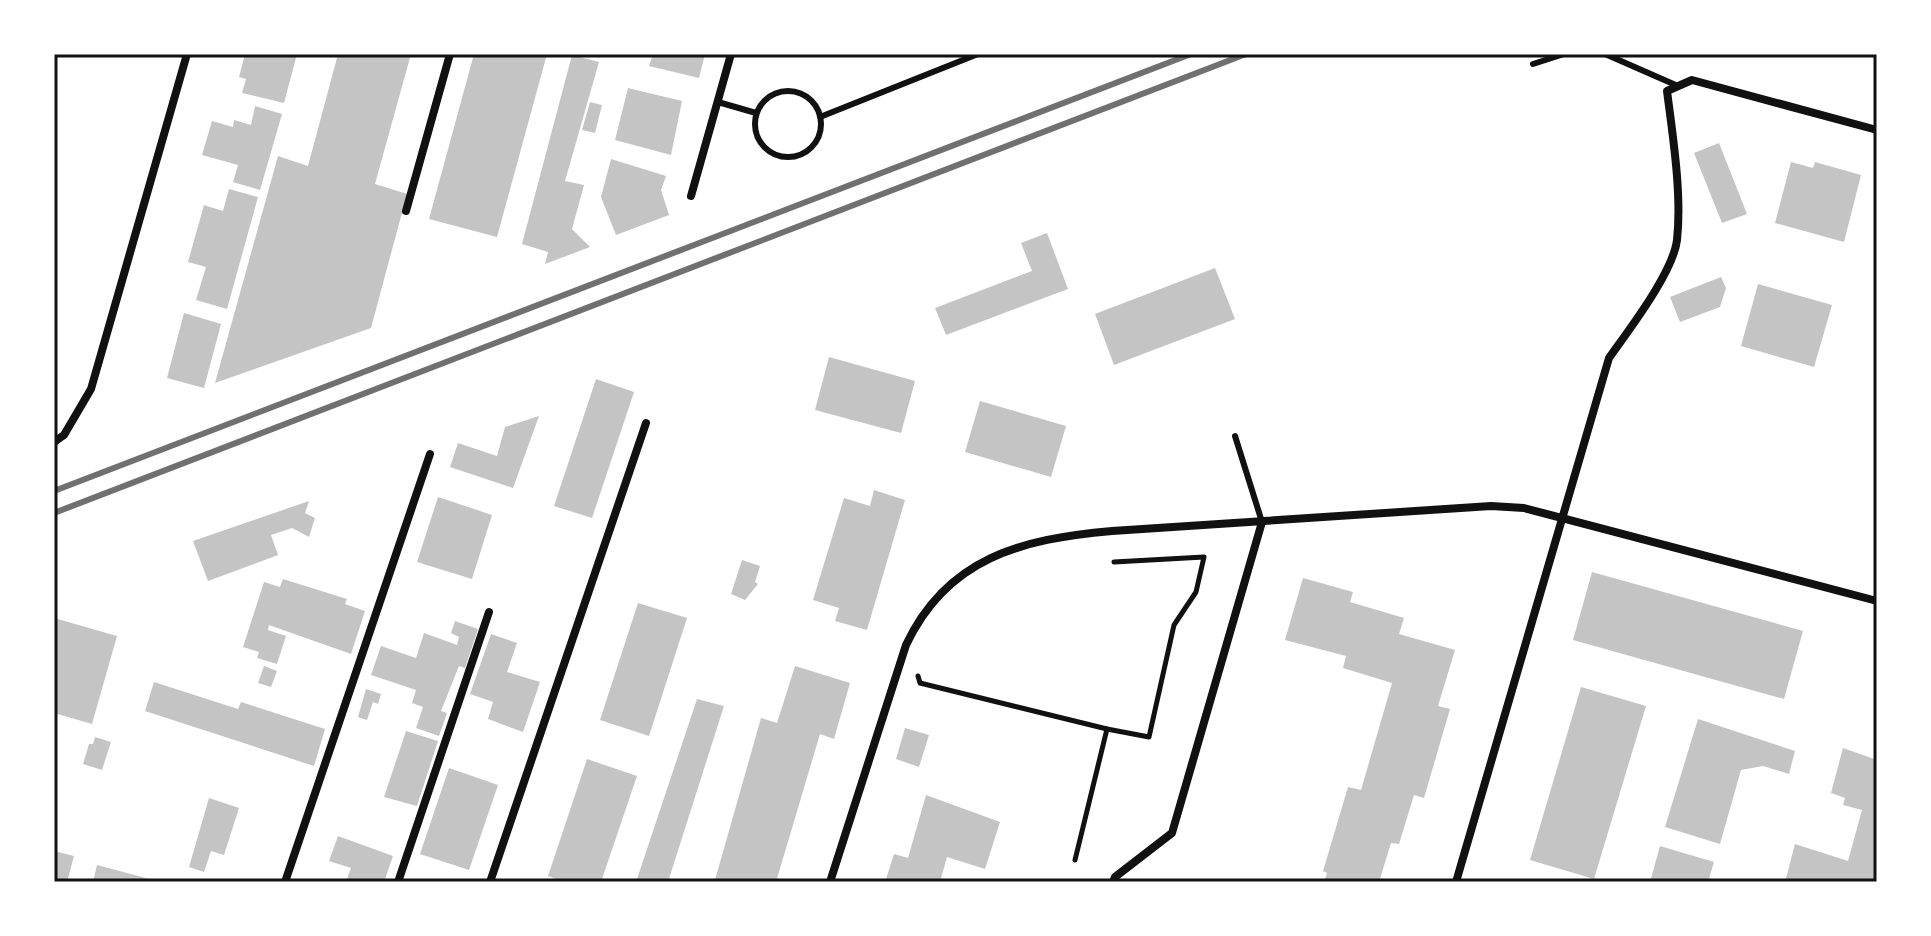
<svg xmlns="http://www.w3.org/2000/svg" width="1931" height="936" viewBox="0 0 1931 936" font-family="'Fira Sans',sans-serif">
<rect width="100%" height="100%" fill="#fff"/>
<!-- building -->
<g fill="#c4c4c4">
<polygon points="245,54 297,54 284,103 242,93 246,79 239,77"/>
<polygon points="338,54 411,54 375,184 407,194 371,328 215,383 278,156 308,166"/>
<polygon points="474,54 547,54 497,237 429,219"/>
<polygon points="653,54 705,54 699,78 649,66"/>
<polygon points="572,55 599,62 565,181 584,185 572,229 590,247 545,264 548,252 522,244"/>
<polygon points="628,88 682,101 671,155 615,140"/>
<polygon points="590,102 602,105 595,133 582,130"/>
<polygon points="255,106 282,114 260,190 233,182 238,165 202,155 212,121 233,127 234,120 251,125"/>
<polygon points="1719,143 1747,214 1722,223 1694,153"/>
<polygon points="611,159 666,176 661,190 669,215 616,235 601,197"/>
<polygon points="1791,162 1813,168 1815,162 1861,175 1844,242 1775,223"/>
<polygon points="229,189 258,197 227,309 196,300 206,267 188,262 204,205 223,211"/>
<polygon points="1047,233 1068,289 946,335 935,308 1032,271 1021,243"/>
<polygon points="1215,268 1235,319 1114,365 1095,314"/>
<polygon points="1721,277 1726,288 1720,307 1680,322 1670,297"/>
<polygon points="1758,284 1832,305 1814,367 1741,346"/>
<polygon points="184,313 221,324 204,388 167,378"/>
<polygon points="829,357 915,381 901,433 815,410"/>
<polygon points="596,379 634,392 592,518 554,506"/>
<polygon points="980,401 1066,426 1051,477 965,452"/>
<polygon points="539,416 513,488 450,467 458,443 497,456 505,427"/>
<polygon points="874,490 905,500 867,630 835,621 839,608 813,600 844,498 870,506"/>
<polygon points="438,497 492,515 472,579 417,562"/>
<polygon points="309,501 305,513 315,518 309,537 292,528 271,535 278,555 208,581 193,541"/>
<polygon points="742,560 760,566 755,582 758,584 745,600 731,594"/>
<polygon points="1592,572 1803,631 1784,699 1573,640"/>
<polygon points="1303,578 1353,592 1350,602 1404,618 1399,634 1455,650 1438,706 1450,709 1424,798 1414,795 1399,844 1391,843 1379,882 1324,882 1327,873 1323,871 1348,787 1361,790 1392,683 1343,668 1346,656 1285,640"/>
<polygon points="283,579 347,599 345,604 365,611 351,654 269,625 268,630 286,636 277,664 257,658 259,652 243,647 264,582 280,587"/>
<polygon points="638,603 687,618 649,736 600,720"/>
<polygon points="54,618 117,636 92,724 54,713"/>
<polygon points="455,621 478,629 465,668 459,666 441,711 447,713 439,736 416,728 423,707 412,703 416,690 371,675 381,646 416,658 424,633 457,645 459,637 451,633"/>
<polygon points="491,634 517,643 507,672 540,682 523,732 488,719 493,702 470,694"/>
<polygon points="264,666 277,671 271,687 258,683"/>
<polygon points="795,666 850,683 834,739 820,734 776,882 715,880 761,718 777,723"/>
<polygon points="154,682 238,709 241,702 325,729 314,766 145,711"/>
<polygon points="1581,687 1646,706 1594,879 1530,860"/>
<polygon points="366,689 381,694 378,704 373,702 367,720 358,717"/>
<polygon points="697,699 724,706 668,882 636,882"/>
<polygon points="1698,719 1795,751 1789,774 1763,766 1741,770 1720,844 1665,827"/>
<polygon points="905,728 929,735 919,767 896,759"/>
<polygon points="406,731 438,741 417,806 384,797"/>
<polygon points="95,737 111,742 102,770 83,764 89,744 93,744"/>
<polygon points="1843,748 1877,760 1877,882 1785,882 1795,844 1848,861 1862,810 1843,805 1845,798 1831,793"/>
<polygon points="587,759 637,776 601,882 565,882 548,876"/>
<polygon points="449,768 498,785 469,870 420,854"/>
<polygon points="926,795 1000,822 985,869 947,857 940,882 886,879 894,854 908,858"/>
<polygon points="209,798 239,808 224,855 211,851 204,872 189,867"/>
<polygon points="338,836 393,856 384,882 346,882 351,868 329,861"/>
<polygon points="1660,846 1714,862 1708,882 1650,882"/>
<polygon points="54,851 74,856 67,882 54,882"/>
<polygon points="97,865 157,881 157,882 93,882"/>
</g>
<g fill="none" stroke-linecap="round" stroke-linejoin="round">
<!-- path -->
<g stroke="#111" stroke-width="5">
<polyline points="918,676 920,683 1107,729 1075,860"/>
<polyline points="1107,729 1149,737 1174,625 1196,592 1204,557 1114,562"/>
</g>
<!-- service -->
<g stroke="#111" stroke-width="6">
<polyline points="1605,54 1678,86"/>
<polyline points="1533,64 1564,54"/>
<circle cx="788" cy="124" r="33"/>
<polyline points="718,102 756,113"/>
<polyline points="820,117 978,54"/>
<polyline points="1235,436 1262,522"/>
</g>
<!-- minor -->
<g stroke="#111" stroke-width="8">
<polyline points="691,196 731,54"/>
<polyline points="406,211 450,54"/>
<polyline points="54,442 64,435 91,389 187,54"/>
<polyline points="285,882 430,454"/>
<polyline points="398,882 489,612"/>
<polyline points="490,882 646,423"/>
<path d="M830 882 906 645C947 558 1021 539 1112 531L1491 506 1524 508 1877 601"/>
<polyline points="1113,882 1115,877 1172,833 1262,522"/>
<path d="M1456 882 1609 358C1628 331 1673 273 1677 240 1682 195 1673 137 1667 91L1692 80 1877 130"/>
</g>
<!-- rail -->
<g stroke="#707070" stroke-width="6">
<polyline points="54,491 1191,54"/>
<polyline points="54,513 1246,54"/>
</g>
</g>
<!-- border -->
<rect width="1931" height="936" fill="none" stroke="#ffffff" stroke-width="112"/>
<rect x="56" y="56" width="1819" height="824" fill="none" stroke="#111" stroke-width="3"/>
</svg>
